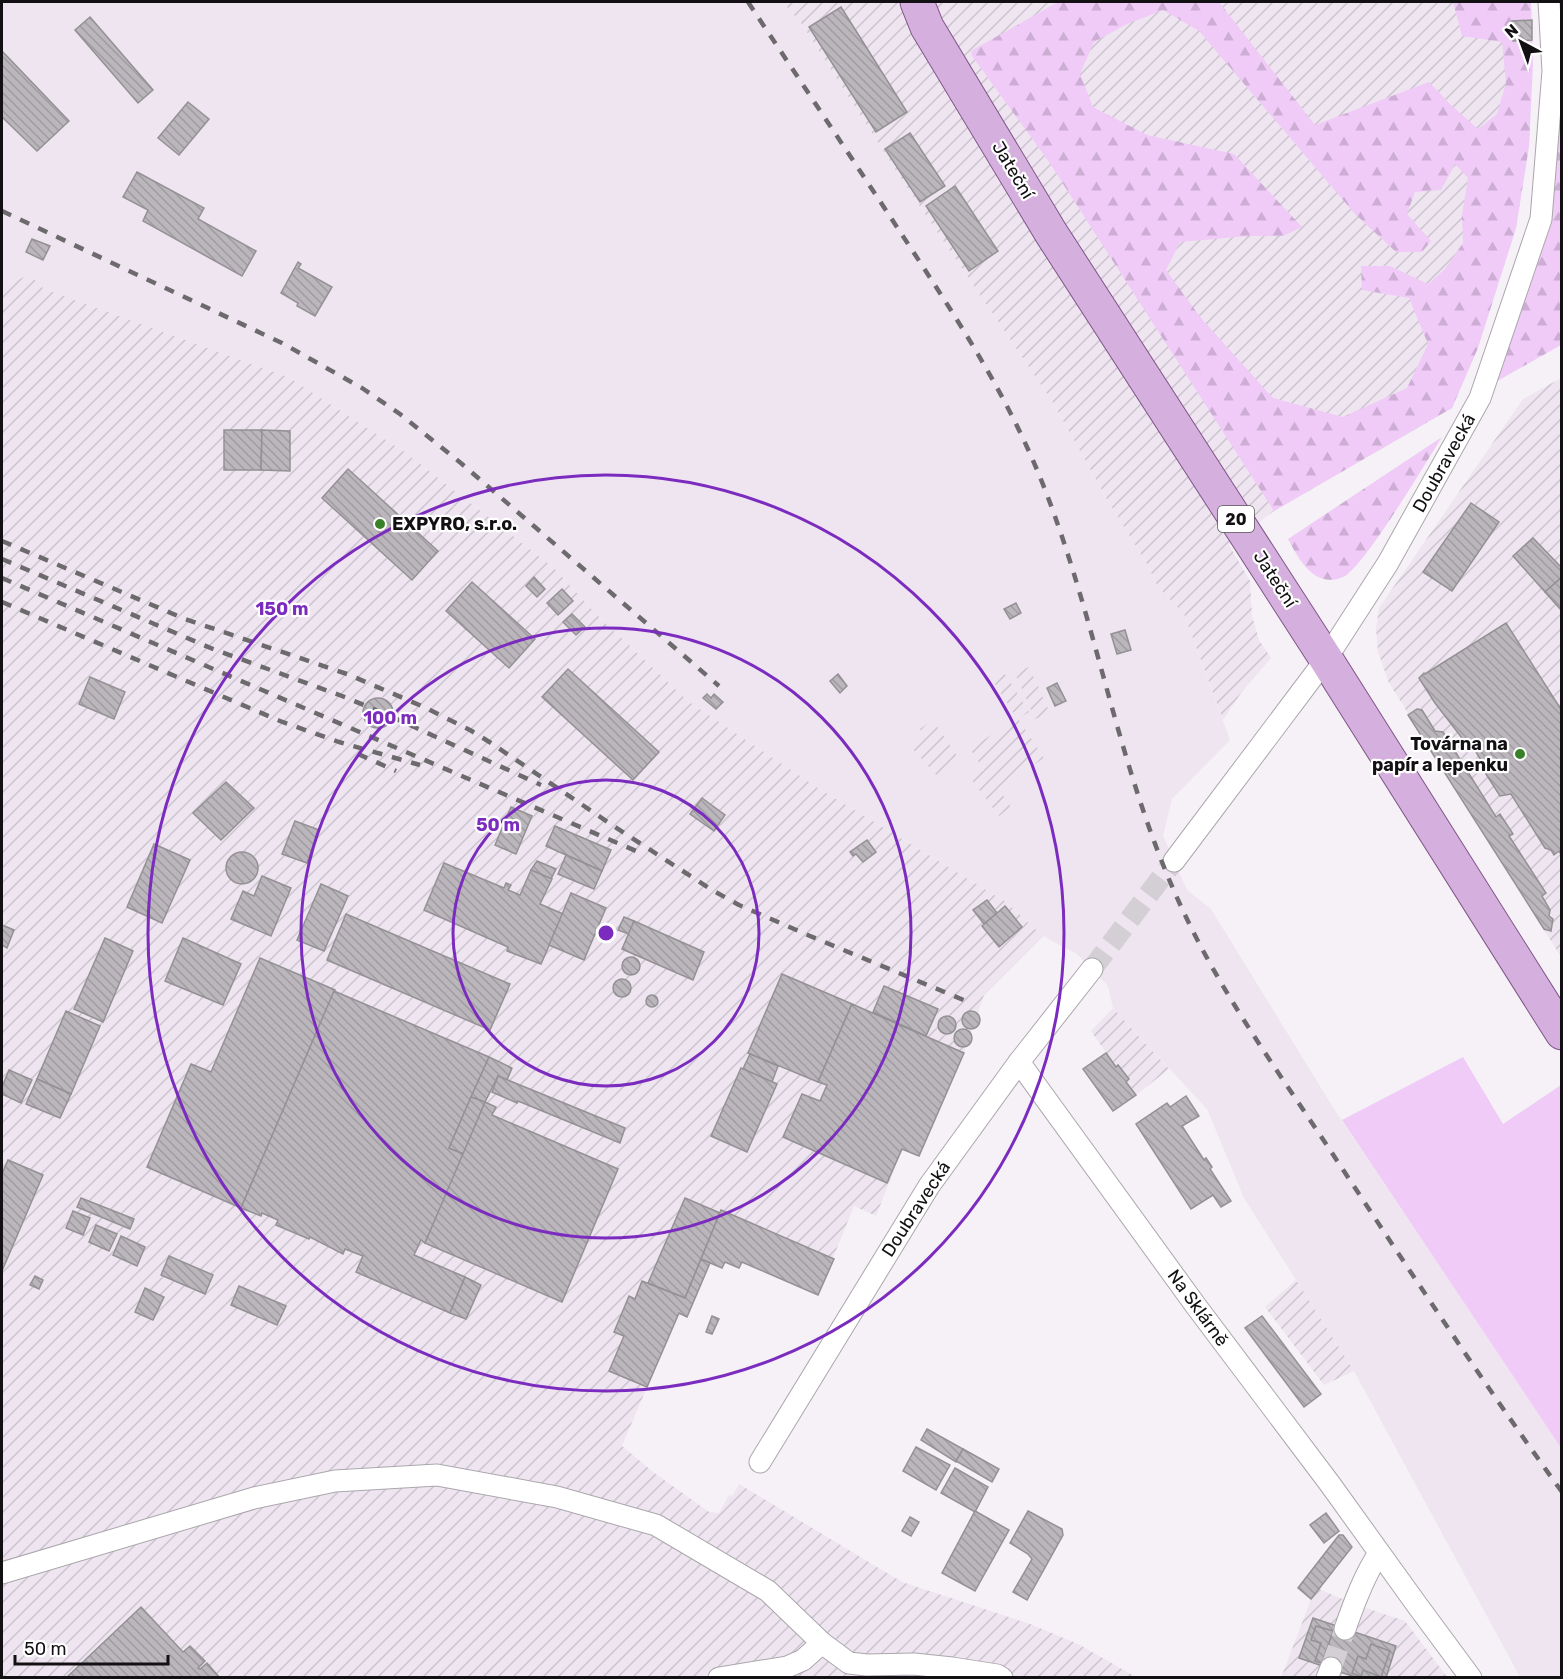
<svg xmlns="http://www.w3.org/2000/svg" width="1563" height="1679" viewBox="0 0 1563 1679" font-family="Rubik,sans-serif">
<defs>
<pattern id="industrial-furrows" width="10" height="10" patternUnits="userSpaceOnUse" patternTransform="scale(1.5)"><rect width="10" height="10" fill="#eee5f0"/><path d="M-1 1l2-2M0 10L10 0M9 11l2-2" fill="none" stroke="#cbc3cd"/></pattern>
<pattern id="forest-firs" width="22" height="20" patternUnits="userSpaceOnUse" patternTransform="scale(1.5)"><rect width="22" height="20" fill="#f0cbf8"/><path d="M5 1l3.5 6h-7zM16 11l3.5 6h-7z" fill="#cdadd4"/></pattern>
<pattern id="building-back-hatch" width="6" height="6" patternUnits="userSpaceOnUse" patternTransform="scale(1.5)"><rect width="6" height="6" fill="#bab6bb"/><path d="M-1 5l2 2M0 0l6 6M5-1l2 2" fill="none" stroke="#9f9ba0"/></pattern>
</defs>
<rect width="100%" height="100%" fill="#f5f1f6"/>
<!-- built -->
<polygon fill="#eee5f0" points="2,2 783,2 801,23 906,186 1052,401 1108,501 1147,564 1158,587 1184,614 1230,740 1172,799 1163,836 1187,890 1211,909 1334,1109 1561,1448 1561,1677 1520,1677 1354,1371 1244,1198 1207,1109 1113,1008 1108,986 1077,954 1043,936 1006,902 818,788 689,702 595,613 554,568 406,453 288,377 43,289 30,275 2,285"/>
<!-- industrial -->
<g fill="url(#industrial-furrows)">
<polygon points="783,2 1531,2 1532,40 1529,146 1516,228 1477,348 1452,408 1274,511 1229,545 1250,581 1252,616 1259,640 1271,658 1241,693 1223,720 1184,614 1158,587 1147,564 1108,501 1052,401 906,186 801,23"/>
<polygon points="30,275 44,289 288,377 406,453 554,568 595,613 689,702 818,788 1006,902 1043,936 984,995 964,1053 919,1156 902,1149 876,1216 854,1206 818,1295 742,1263 739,1268 725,1262 722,1268 710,1263 687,1317 678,1314 622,1446 653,1472 709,1512 719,1513 729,1495 732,1496 739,1484 902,1582 1030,1624 1078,1644 1136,1677 2,1678 2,285"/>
<polygon points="1561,378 1561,957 1389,683 1378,652 1376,629 1379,608 1523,399"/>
<polygon points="1029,667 1050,713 1035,719 1015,673"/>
<polygon points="1005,674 1029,712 1018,719 1044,758 998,788 1011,807 999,816 971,779 984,770 970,749 1017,718 993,681"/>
<polygon points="933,720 959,759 949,766 951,769 940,779 908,744 921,732 920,729"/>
<polygon points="1113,1008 1169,1069 1136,1095 1126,1082 1129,1079 1119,1065 1116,1067 1091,1031"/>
<polygon points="1296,1280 1354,1371 1324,1385 1265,1307"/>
<polygon points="1319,1589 1354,1604 1405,1621 1447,1677 1281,1678 1311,1599"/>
</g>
<!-- green -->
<polygon fill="#f0cbf8" points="1463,1057 1503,1124 1561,1085 1561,1448 1342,1120"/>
<!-- forest -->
<g fill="url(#forest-firs)" fill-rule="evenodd">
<path d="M1058 2H1219L1315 125 1429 82 1451 105 1478 129 1497 114 1506 83 1502 42 1462 36 1453 2H1531L1533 65 1529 146 1516 228 1478 348 1452 408 1274 511 1049 162 972 56 971 51ZM1163 10 1199 31 1355 214 1396 252H1422L1431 241 1407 214 1415 192 1441 190 1455 164 1468 178 1462 215 1463 243 1445 269 1428 284 1390 266H1361L1362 290 1409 298 1428 344 1407 388 1343 417 1273 398 1201 318 1166 270 1180 242 1249 236H1283L1302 227 1234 154 1147 135 1093 107 1080 74 1094 42 1127 24Z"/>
<polygon points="1561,78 1561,345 1494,383"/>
<path d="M1442 437C1426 462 1363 569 1343 577 1315 589 1299 560 1288 539Z"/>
</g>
<!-- building -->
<g fill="url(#building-back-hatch)" stroke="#949195" stroke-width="1.5">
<polygon points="841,7 907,112 876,132 809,27"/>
<polygon points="90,17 153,90 138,103 75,30"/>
<polygon points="1532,20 1532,40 1513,41 1512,21"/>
<polygon points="2,51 69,121 37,151 2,117"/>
<polygon points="188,102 209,119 179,155 158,138"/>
<polygon points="910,133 945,186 920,202 885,149"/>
<polygon points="137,172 204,208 198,219 256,251 242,276 143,221 148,210 123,197"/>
<polygon points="955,186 998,251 969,271 926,206"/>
<polygon points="32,239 50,246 43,260 26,252"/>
<polygon points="298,262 301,264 298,268 332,287 315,316 297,306 298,303 281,293"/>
<polygon points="224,430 262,430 261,470 224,470"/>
<polygon points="262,430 290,431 290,471 261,470"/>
<polygon points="348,469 438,551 412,580 322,498"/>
<polygon points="1471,503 1499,522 1452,591 1423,572"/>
<polygon points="1533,538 1562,568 1562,577 1545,592 1513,556"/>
<polygon points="534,577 545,589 537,597 526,586"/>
<polygon points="1562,577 1562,611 1545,592"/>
<polygon points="472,582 535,639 509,668 446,611"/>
<polygon points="562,589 573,601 558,615 547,603"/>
<polygon points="1016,603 1021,613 1010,619 1004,609"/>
<polygon points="572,614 585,627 576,635 563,622"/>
<polygon points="1506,623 1562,711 1562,856 1559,851 1554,855 1551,850 1545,848 1511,794 1500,796 1486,774 1487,770 1468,739 1462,738 1435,703 1419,678 1424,673 1425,674"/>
<polygon points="1125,630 1131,650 1117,654 1111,634"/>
<polygon points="568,669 659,752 633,780 542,697"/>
<polygon points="838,674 847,686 840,693 830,681"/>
<polygon points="90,677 125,692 114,719 79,704"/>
<polygon points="1057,683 1066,701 1055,706 1047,688"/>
<polygon points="707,694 711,698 714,694 723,702 716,709 703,698"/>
<circle cx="378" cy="713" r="15"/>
<polygon points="1417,709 1422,710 1435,731 1443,732 1496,817 1500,814 1513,834 1509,836 1546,893 1542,896 1550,910 1549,916 1553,919 1551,931 1544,929 1408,715"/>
<polygon points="226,782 254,808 221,840 193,813"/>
<polygon points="702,798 725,815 714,831 690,814"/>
<polygon points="511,807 532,816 516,854 495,845"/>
<polygon points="295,821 319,830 307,863 282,854"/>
<polygon points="555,826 611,850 602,871 546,846"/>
<polygon points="867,840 876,852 863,862 856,854 853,856 850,852"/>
<polygon points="154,844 190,860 162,923 127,907"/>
<circle cx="242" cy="868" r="16"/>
<polygon points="566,855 602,871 594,889 558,874"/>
<polygon points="537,861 556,869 551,879 531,870"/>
<polygon points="444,863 504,888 506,883 511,885 508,890 520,895 531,870 552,879 540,904 563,914 541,964 507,951 508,947 424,910"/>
<polygon points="262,876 291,888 271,936 231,919 243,891 254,896"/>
<polygon points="321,884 348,896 324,951 297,940"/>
<polygon points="571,893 606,908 584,960 549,945"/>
<polygon points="987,900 997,913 984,924 973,910"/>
<polygon points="1005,906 1022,927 999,947 982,926"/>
<polygon points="346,914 510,984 490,1030 327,960"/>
<polygon points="624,917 634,921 629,934 618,930"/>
<polygon points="634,921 704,952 693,980 622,949"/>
<polygon points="2,925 14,930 7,948 2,945"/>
<polygon points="105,938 133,951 103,1022 74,1009"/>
<polygon points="183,938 241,964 223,1005 165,981"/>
<circle cx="631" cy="966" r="9"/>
<polygon points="260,958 335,990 241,1208 147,1167 191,1064 211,1072"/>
<polygon points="782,974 852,1004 818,1082 748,1053"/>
<circle cx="622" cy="988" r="9"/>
<polygon points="884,986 938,1009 926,1036 873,1012"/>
<polygon points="334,991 489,1057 449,1148 464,1154 425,1243 421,1240 414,1255 465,1277 450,1313 356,1272 363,1256 345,1249 343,1254 310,1237 309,1239 276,1225 278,1220 262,1213 261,1216 241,1208"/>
<circle cx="652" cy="1001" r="6"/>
<polygon points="852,1004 964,1053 919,1156 902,1149 887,1183 783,1137 802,1094 820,1101 827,1085 818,1082"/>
<circle cx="971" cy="1020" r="9"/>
<polygon points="66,1011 100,1026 71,1094 37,1079"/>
<circle cx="947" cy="1025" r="9"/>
<circle cx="963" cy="1038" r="9"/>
<polygon points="1106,1053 1116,1067 1118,1065 1129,1079 1126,1082 1136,1095 1113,1111 1083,1069"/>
<polygon points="750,1054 778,1066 772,1082 743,1069"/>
<polygon points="489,1057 512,1068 507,1080 498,1076 485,1102 471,1097"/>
<polygon points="741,1068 777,1084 747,1152 711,1136"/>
<polygon points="9,1070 32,1080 21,1103 2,1094 2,1087"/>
<polygon points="498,1076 625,1128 620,1143 518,1101 517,1103 492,1092"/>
<polygon points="37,1079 71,1094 60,1118 26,1104"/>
<polygon points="1186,1096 1199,1116 1182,1126 1204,1160 1206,1158 1212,1167 1210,1169 1231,1201 1221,1207 1213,1195 1191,1209 1136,1124 1167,1103 1170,1107"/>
<polygon points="471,1097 485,1102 464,1154 449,1148"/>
<polygon points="485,1102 496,1107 492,1115 618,1169 562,1302 425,1243"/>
<polygon points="8,1160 43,1175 2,1271 2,1174"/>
<polygon points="81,1198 134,1219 130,1229 77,1207"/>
<polygon points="685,1198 720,1213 685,1298 648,1283"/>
<polygon points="721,1210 834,1259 818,1295 742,1262 739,1268 725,1262 722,1268 701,1259"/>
<polygon points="73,1211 90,1218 83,1235 66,1228"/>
<polygon points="96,1225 117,1234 109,1251 89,1242"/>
<polygon points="121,1236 145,1247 137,1266 113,1255"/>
<polygon points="169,1256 213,1275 205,1294 161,1275"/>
<polygon points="701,1259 710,1263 687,1317 679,1313 647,1387 609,1371 624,1336 614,1332 629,1296 635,1299 642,1281 685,1298"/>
<polygon points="35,1276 43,1280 39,1289 30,1285"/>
<polygon points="465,1277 481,1285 466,1319 450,1313"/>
<polygon points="239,1286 286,1306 277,1325 231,1305"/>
<polygon points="145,1288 164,1297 153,1320 135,1312"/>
<polygon points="712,1316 719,1319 712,1334 706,1332"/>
<polygon points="1262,1316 1321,1394 1304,1407 1245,1328"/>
<polygon points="927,1429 963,1449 956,1462 921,1440"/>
<polygon points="916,1447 950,1465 936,1490 903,1471"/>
<polygon points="963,1449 999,1469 992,1482 956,1461"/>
<polygon points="955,1468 988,1487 975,1512 941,1493"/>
<polygon points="975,1511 1009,1530 975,1591 942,1573"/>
<polygon points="1028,1511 1062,1529 1063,1535 1027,1600 1013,1592 1032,1559 1028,1554 1010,1543"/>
<polygon points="1326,1513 1339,1531 1324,1543 1310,1525"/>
<polygon points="910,1517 919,1522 911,1536 902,1531"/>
<polygon points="1339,1535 1343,1535 1352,1547 1311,1599 1298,1588"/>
<polygon points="141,1607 183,1652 190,1646 205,1661 198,1668 200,1669 207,1663 220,1678 66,1678"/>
<polygon points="1313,1618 1396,1646 1386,1678 1358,1678 1299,1658"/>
<polygon points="1316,1626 1333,1631 1322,1663 1315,1661 1321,1643 1311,1640"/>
<polygon points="1371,1644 1390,1651 1381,1677 1363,1670 1361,1677 1352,1673 1358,1656 1366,1659"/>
</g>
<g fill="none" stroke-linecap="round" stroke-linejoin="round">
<!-- street-tunnel -->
<g stroke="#d3cfd4" stroke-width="21" stroke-dasharray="21 10" stroke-linecap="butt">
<polyline points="1092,969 1174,861"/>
<polyline points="1331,1668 1345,1629"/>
</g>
<defs>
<g id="street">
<polyline points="1174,861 1326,659 1388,563 1480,398 1541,219 1553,71 1549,2"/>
<polyline points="1019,1062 1196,1306 1330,1484 1417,1605 1471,1678"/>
<polyline points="760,1462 929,1186 1019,1062 1092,969"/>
<polyline points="2,1573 254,1498 335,1481 437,1475 557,1497 656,1525 768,1591 822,1643 849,1663 867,1665 914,1664 952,1668 997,1675 1002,1678"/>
<path d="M1345 1629C1354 1603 1364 1576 1379 1553"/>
<polyline points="719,1678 787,1667 803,1660 822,1643"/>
<polyline points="1327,1678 1331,1668"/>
</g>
<polyline id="primary" points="917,2 927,27 1051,233 1326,659 1562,1033"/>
</defs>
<!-- street casing -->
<use href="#street" stroke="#aba7ac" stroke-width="23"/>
<!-- primary casing -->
<use href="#primary" stroke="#7f5588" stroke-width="35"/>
<!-- street -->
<use href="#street" stroke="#fff" stroke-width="21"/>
<!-- primary -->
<use href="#primary" stroke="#d5afdd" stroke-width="33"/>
<!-- rail -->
<g stroke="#6d6a6d" stroke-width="4.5" stroke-dasharray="10 10" stroke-linecap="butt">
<path d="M748 2C803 85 859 169 914 253 961 325 1007 396 1040 477 1098 620 1118 776 1186 917 1225 999 1280 1074 1330 1150 1406 1265 1481 1380 1562 1492"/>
<polyline points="2,211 282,343 362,388 400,414 462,464 719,686"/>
<polyline points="2,541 185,619 347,674 424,707 470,730 491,743 615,827 712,890 739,905 810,936 966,1001"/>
<polyline points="2,559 213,649 342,696 388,715 541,785"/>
<polyline points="2,578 643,854"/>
<polyline points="2,602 280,721 339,742 420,765"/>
<polyline points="358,754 396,771"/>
</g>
</g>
<!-- distance rings -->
<g fill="none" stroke="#7b2cbf" stroke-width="3">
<circle cx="606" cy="933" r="153"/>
<circle cx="606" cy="933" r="305"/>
<circle cx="606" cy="933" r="458"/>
</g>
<!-- markers -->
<g fill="#398127" stroke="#fff" stroke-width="2">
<circle cx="380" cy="524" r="6"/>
<circle cx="1520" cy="754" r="6"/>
</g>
<g text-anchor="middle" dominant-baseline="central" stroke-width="4.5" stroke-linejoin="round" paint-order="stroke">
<!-- shield labels -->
<rect fill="#fff" stroke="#595859" stroke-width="1.5" x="1218" y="506" width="36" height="26" rx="4.5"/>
<g font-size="16" font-weight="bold" fill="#121012">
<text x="1236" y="519">20</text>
</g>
<!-- street labels -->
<g font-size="18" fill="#121012" stroke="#fff">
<text transform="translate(1013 170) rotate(59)">Jateční</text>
<text transform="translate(1444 463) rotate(-61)">Doubravecká</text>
<text transform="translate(1275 579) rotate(57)">Jateční</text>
<text transform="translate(916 1209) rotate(-57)">Doubravecká</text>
<text transform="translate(1198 1308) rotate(54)">Na Sklárně</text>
</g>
<!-- poi labels -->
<g font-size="18" font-weight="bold" fill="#121012" stroke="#fff" text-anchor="start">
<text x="392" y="524">EXPYRO, s.r.o.</text>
<text x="1508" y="744" text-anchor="end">Továrna na<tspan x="1508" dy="21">papír a lepenku</tspan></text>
</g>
</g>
<circle cx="606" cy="933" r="9" fill="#7b2cbf" stroke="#fff" stroke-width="3"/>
<g font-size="18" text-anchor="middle" font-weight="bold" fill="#7b2cbf" stroke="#fff" stroke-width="4.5" stroke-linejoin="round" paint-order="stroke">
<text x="282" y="615">150 m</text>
<text x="390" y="724">100 m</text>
<text x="498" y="831">50 m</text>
</g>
<!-- border -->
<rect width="1563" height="1679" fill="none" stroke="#121012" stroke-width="6"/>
<!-- north arrow -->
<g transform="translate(1521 42) rotate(319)" stroke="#ffffff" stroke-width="4.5" paint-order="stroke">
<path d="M0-4.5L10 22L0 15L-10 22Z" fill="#121012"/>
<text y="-9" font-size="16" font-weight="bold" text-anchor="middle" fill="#121012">N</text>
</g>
<!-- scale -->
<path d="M15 1655v9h153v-9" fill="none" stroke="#121012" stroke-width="3"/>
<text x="24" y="1655" font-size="18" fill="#121012" stroke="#ffffff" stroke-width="4.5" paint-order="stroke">50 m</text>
</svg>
